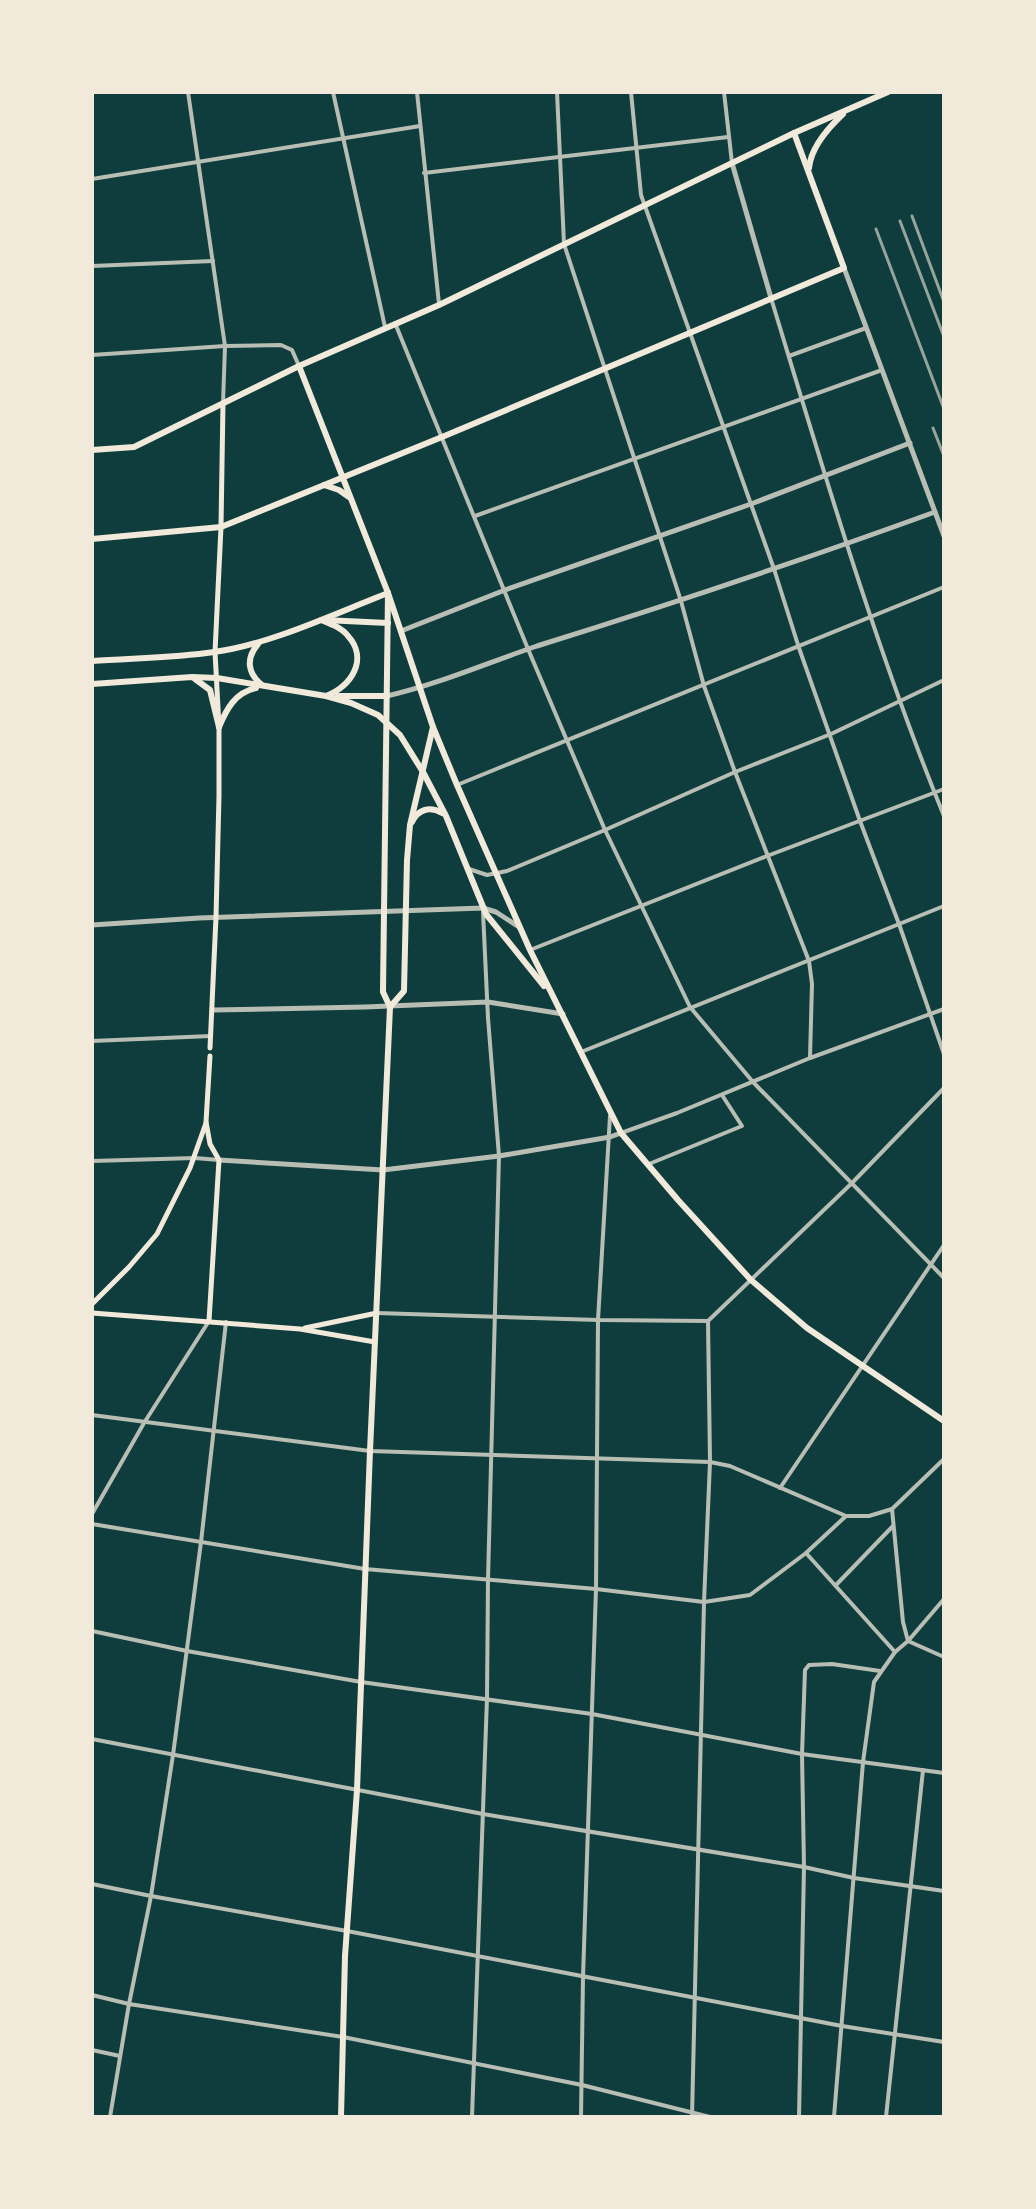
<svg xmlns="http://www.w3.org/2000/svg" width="1036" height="2209" viewBox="0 0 1036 2209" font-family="Figtree,sans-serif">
<rect width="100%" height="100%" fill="#0f3d3e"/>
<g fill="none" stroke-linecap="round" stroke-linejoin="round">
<!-- minor -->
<g stroke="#b8beb3" stroke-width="4">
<polyline points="188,92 225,346 223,403"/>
<polyline points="333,92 385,327"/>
<polyline points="417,92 439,304"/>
<polyline points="557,92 564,244 681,601 704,686 735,772 809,961 812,984 810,1058"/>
<polyline points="631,92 641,195 774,569 799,648 860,821 899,924 944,1054"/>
<polyline points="724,92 732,163"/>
<polyline points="424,173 728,137"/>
<polyline points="92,179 420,126"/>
<polyline points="92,266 213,261"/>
<path d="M771 298C824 472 875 647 944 816"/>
<polyline points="395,323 528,649 605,830 690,1007 753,1082 944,1278"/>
<polyline points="92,355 225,346 281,345 292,350 299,366"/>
<polyline points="789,356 866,328"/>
<polyline points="475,516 882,370"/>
<polyline points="457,785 944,587"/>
<polyline points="469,869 487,875 507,871 605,830 735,772 831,734 944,680"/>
<polyline points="530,950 767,856 944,789"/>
<polyline points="92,1041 211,1036"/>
<polyline points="581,1052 944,906"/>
<polyline points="621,1133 677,1113 810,1058 944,1009"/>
<polyline points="92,1161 195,1158 219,1160"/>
<polyline points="649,1164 742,1126 722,1095"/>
<polyline points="377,1313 598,1320 708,1321 852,1183 944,1088"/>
<polyline points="92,1415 370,1451 710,1462 730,1466 846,1516"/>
<polyline points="780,1488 944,1245"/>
<polyline points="892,1509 903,1622 908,1641 944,1657"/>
<polyline points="92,1514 144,1423 209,1321"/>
<polyline points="92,1524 365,1569 596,1589 704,1602 750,1595 806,1553 846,1516 869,1516 892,1509 944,1459"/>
<polyline points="806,1553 895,1652"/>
<polyline points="836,1585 893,1526"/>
<polyline points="92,1631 187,1651 361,1682 592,1714 802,1754 944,1773"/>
<polyline points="92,1739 483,1814 804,1867 854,1878 944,1891"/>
<polyline points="92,1884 151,1896 347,1931 842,2026 944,2042"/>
<polyline points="92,1995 129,2004 343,2037 582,2085 710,2117"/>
<polyline points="92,2050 120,2056"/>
<polyline points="110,2117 129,2004 151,1896 173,1755 201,1542 226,1322"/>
<polyline points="472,2117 487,1698 488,1580 499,1156 488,1018 483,912"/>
<polyline points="581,2117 583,1977 596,1589 598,1320 610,1116"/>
<polyline points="692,2117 704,1602 710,1462 708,1321"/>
<polyline points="799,2117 804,1867 802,1754 805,1670 809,1665 832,1664 880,1671"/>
<polyline points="834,2117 863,1762 874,1682 895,1652 908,1641 944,1599"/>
<polyline points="886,2117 923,1770"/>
</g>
<!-- tertiary -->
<g stroke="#b8beb3" stroke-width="5">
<polyline points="732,163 771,298"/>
<polyline points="844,268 944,536"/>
<polyline points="401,631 505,590 751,504 910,443"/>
<path d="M387 696C439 684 487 663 537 646 671 604 803 560 935 512"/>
<polyline points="92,925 199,918 483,908 496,912 519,927"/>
<polyline points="213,1010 365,1007 488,1002 563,1014"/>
<polyline points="219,1160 383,1170 499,1156 610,1137 621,1133"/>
</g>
<!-- secondary -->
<g stroke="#f1e9da" stroke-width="5">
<polyline points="210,1048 216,917 219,796 219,727 215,652 221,527 223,403"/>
<polyline points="92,1304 129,1267 157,1234 190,1168 206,1123"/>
<polyline points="92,1313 300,1329 375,1342"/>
<polyline points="209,1321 219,1160 210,1144 206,1122 210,1056"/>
<polyline points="305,1328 377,1313"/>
</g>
<!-- primary -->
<g stroke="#f1e9da" stroke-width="6">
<path d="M809 168C811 147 828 128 843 114"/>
<polyline points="299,366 388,593 433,727 457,785 530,950 621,1133 678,1200 751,1280 807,1328 944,1421"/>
<polyline points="92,450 134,447 299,366 439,305 794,133 888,92"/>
<polyline points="324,485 339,490 349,497"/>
<polyline points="92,539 221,527 442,437 844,268 794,133"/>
<path d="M321 620C331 624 342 628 348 636 369 659 351 687 326 696"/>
<polyline points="324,620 388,623"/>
<path d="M258 644C246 658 247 673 262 685"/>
<path d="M92 661C133 658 174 658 214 652 269 645 336 613 388 593"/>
<polyline points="195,679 210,690 219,727"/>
<polyline points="92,684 192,677 217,678 326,696 351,703 378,715 400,735 423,772 446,816 486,914 544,986"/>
<polyline points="338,696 387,696"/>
<path d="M219 727C227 708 235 693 256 688"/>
<path d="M412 822C418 809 430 806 442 813"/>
<polyline points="390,1007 404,991 407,860 410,825 433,727"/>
<polyline points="341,2117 345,1956 357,1790 370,1451 390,1007 383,992 388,593"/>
</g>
<!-- rail -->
<g stroke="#97a49c" stroke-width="3">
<polyline points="912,216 944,302"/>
<polyline points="900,221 944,337"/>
<polyline points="876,229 944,409"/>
<polyline points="933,428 944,456"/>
</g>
</g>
<!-- border -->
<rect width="1036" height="2209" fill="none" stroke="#f1e9da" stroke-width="188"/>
</svg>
